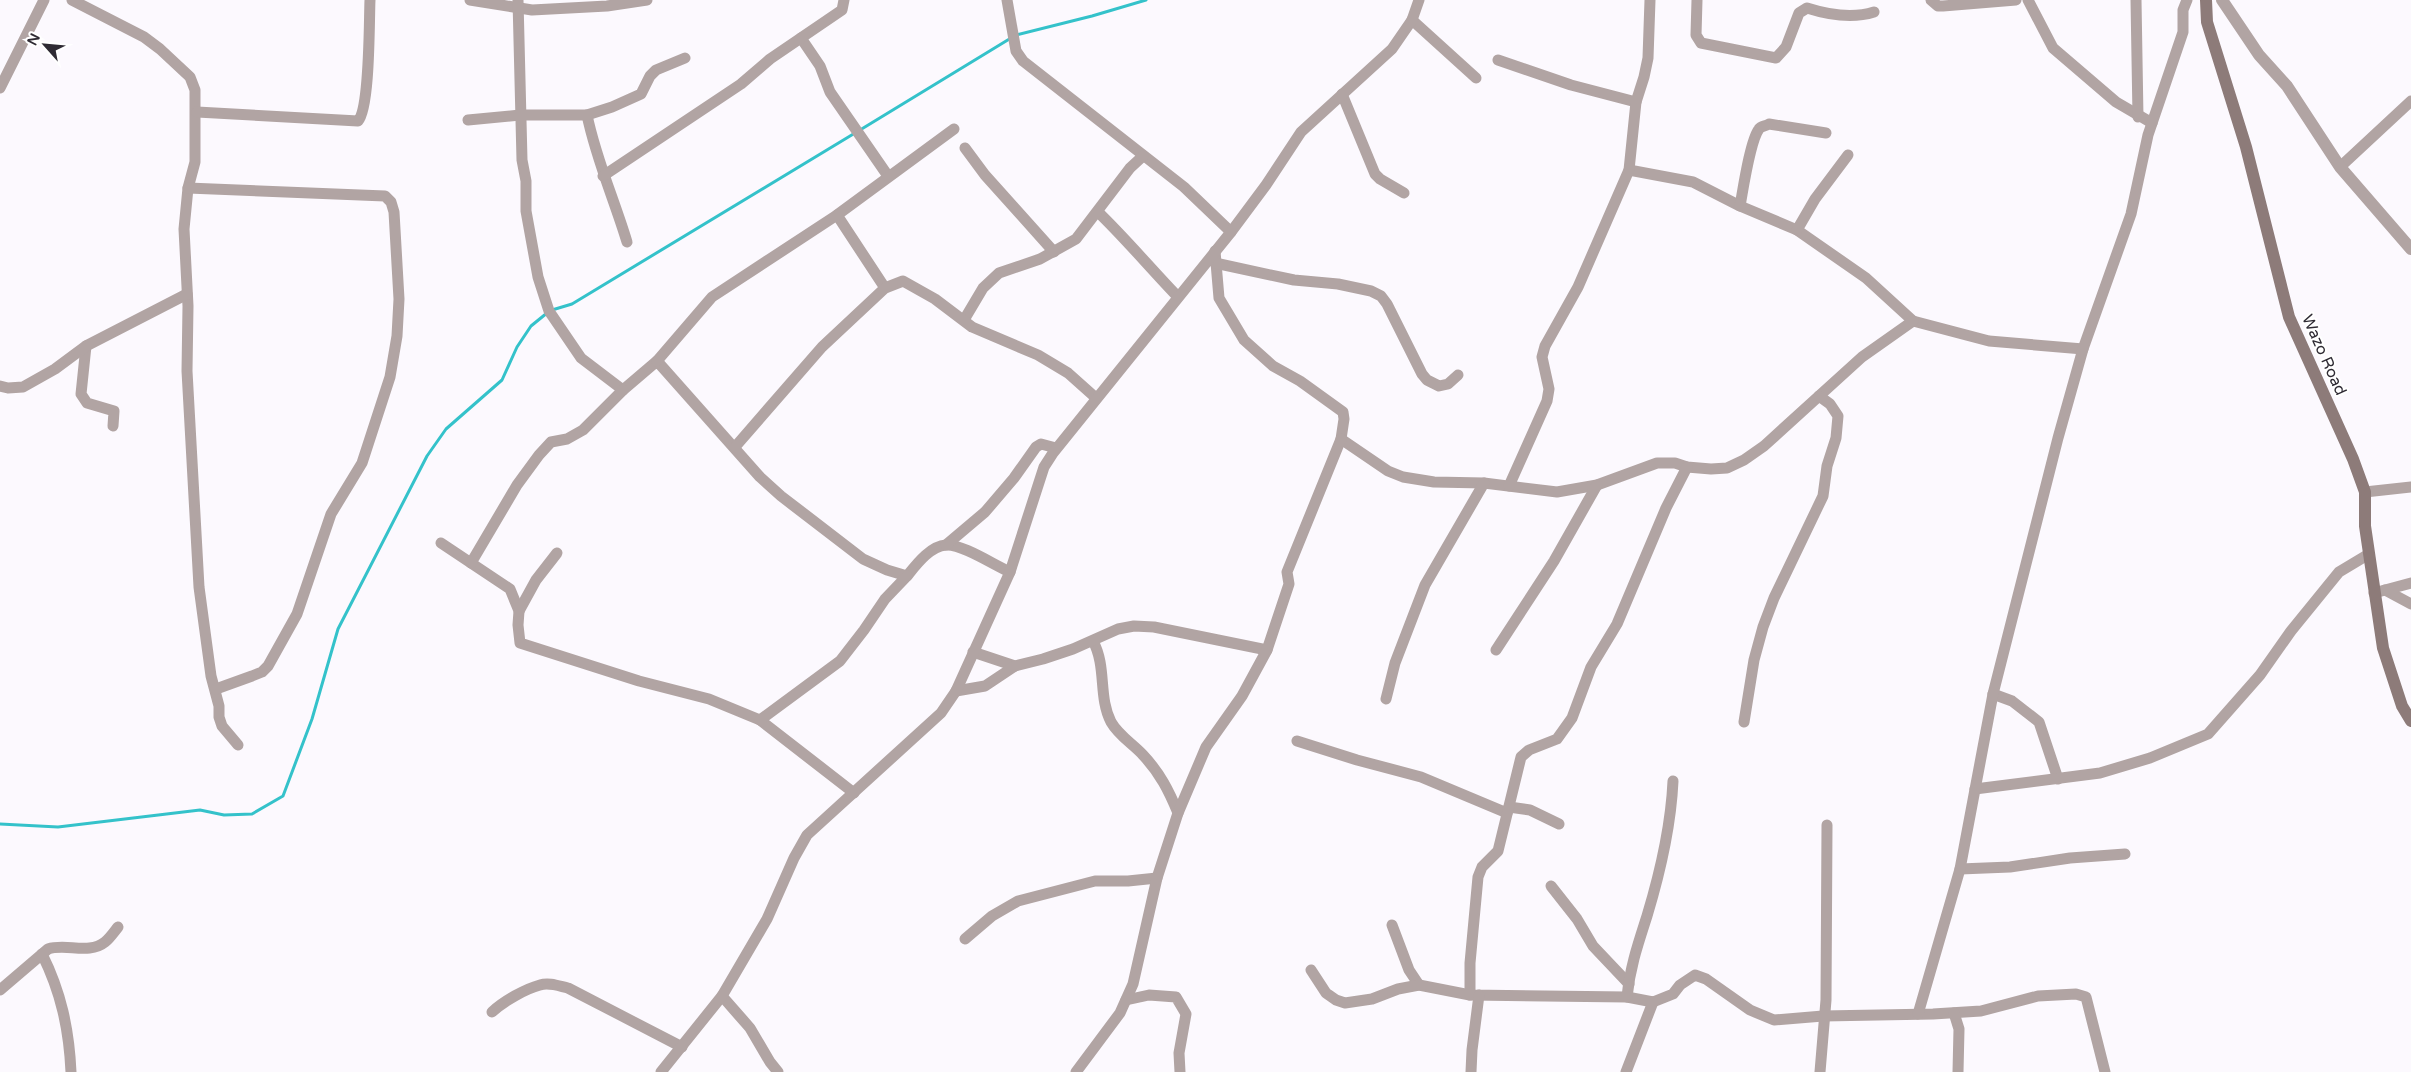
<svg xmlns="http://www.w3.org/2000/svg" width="2411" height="1072" viewBox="0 0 2411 1072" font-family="'Varela Round',sans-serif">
<rect width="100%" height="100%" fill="#fcf9fe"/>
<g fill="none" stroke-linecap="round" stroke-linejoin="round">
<!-- stream -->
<g stroke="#34c2ca" stroke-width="3">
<polyline points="1016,35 1092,16 1146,0"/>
<polyline points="860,130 1011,38"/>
<polyline points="552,310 572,304 855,133"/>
<polyline points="0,824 58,827 200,810 224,815 252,814 283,796 312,719 338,629 427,456 446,429 502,380 517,347 531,326 547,313"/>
</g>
<!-- minor -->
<g stroke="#b1a4a3" stroke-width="11">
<polyline points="72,0 144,37 160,49 190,77 195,90 195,162 188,188 184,229 188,306 187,371 199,587 211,676 219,706 219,717 222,726 238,745"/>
<polyline points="470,0 532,10 607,6 647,0"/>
<path d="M518 0 522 160 526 181V211L538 277 549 311 581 358 623 390 657 361 760 477 781 496 863 559 887 570 907 576C916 565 930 546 946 545 962 544 994 565 1010 572"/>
<polyline points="1007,0 1016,51 1023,61 1184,187 1231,232"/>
<path d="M1697 0 1696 35 1701 43 1776 58 1786 47 1799 13 1807 8C1829 15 1852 19 1874 12"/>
<polyline points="1931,0 1938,6 1943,6 2016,0"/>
<polyline points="2028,0 2053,48 2116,102 2152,123"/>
<polyline points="2136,0 2138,117"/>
<polyline points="1412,20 1476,78"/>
<polyline points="801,38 820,66 830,92 888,176"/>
<polyline points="1498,60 1571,85 1636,102"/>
<polyline points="0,88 44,0"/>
<polyline points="1342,94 1375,174 1380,179 1404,193"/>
<path d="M197 112 358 121C370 108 369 22 370 0"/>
<path d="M587 115C596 159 614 199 627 242"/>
<polyline points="468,120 520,115 587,115 612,107 641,94 650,76 656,70 685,58"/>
<polyline points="965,148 985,175 1054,252"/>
<polyline points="2340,167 2411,101"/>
<polyline points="1629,170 1693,182 1740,206 1797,230 1866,278 1913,321 1989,341 2083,349"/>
<polyline points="603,176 741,84 770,59 842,10 844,0"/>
<polyline points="188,188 385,196 391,202 394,212 399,299 397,336 390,377 362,463 331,514 297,614 268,666 262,672 252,676 216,689"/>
<path d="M1740 206C1743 190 1750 141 1759 129 1761 126 1766 126 1769 124L1826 133"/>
<path d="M1098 212C1126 239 1151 269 1178 297"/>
<polyline points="837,215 885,288"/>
<polyline points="1797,230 1815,199 1848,155"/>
<polyline points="1215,251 1219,298 1244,340 1273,366 1300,381 1343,412 1344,419 1341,439 1388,471 1403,477 1434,482 1484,483 1557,492 1597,485 1657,463 1675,463 1687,467 1711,469 1727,468 1744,460 1764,446 1862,357 1913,321"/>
<polyline points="1215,263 1294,280 1338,284 1371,291 1381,296 1387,304 1422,374 1427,380 1439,386 1448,384 1458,375"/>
<polyline points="964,320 983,288 999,273 1040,259 1076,239 1130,168 1143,156"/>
<polyline points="86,346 81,394 87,403 114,411 113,426"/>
<polyline points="657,361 712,297 837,215 954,129"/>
<polyline points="0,386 8,388 23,387 55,369 86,346 187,294"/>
<polyline points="735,447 822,347 885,288 903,281 935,299 972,327 1038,355 1068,373 1096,398"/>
<polyline points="1509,486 1547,401 1549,389 1542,357 1545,346 1578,287 1629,170 1636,102 1644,77 1648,58 1650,0"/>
<polyline points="2365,492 2411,487"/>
<polyline points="441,543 510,589 519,611 518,625 520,643 639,681 709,699 760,720 854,793"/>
<polyline points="946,545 985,512 1014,478 1036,447 1041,444 1056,448"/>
<polyline points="471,563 517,485 539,455 551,442 567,439 583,430 623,390"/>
<polyline points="2385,590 2411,604"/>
<polyline points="2374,593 2411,583"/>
<polyline points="519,611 536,580 557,553"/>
<path d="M1093 641C1107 667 1098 697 1111 722 1119 736 1133 744 1143 755 1160 773 1169 791 1178 813"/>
<polyline points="1496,650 1554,561 1597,485"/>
<polyline points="973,652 1015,666"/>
<polyline points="956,691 985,686 1015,666 1043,659 1073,649 1118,629 1134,626 1154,627 1267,650"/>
<polyline points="1993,694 2012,701 2039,722 2058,779"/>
<polyline points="1386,699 1395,663 1425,585 1484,483"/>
<polyline points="760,720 840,661 864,630 885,599 907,576"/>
<polyline points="1744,722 1754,660 1763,627 1774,598 1823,496 1827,466 1836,438 1838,416 1830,404 1819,396"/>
<polyline points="1297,741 1357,760 1421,777 1507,813"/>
<polyline points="1975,789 2100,773 2150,758 2208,734 2260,675 2291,631 2339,572 2369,554"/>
<polyline points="1509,807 1530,810 1559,824"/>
<polyline points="1960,869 2010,867 2070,858 2125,854"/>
<polyline points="1551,886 1577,919 1593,946 1629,984"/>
<polyline points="1392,925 1409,970 1419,985"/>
<polyline points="965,939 992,916 1018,901 1095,881 1128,881 1157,878"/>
<path d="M42 954C61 992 69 1029 71 1072"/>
<polyline points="1311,970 1326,993 1336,1000 1345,1003 1372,999 1398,989 1419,985 1470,995 1627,997 1653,1002 1673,994 1680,985 1695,975 1706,979 1750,1010 1774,1020 1823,1016 1933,1014 1981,1011 2038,996 2076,994 2086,997 2105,1072"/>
<path d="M0 990 48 949C66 943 89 955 105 942 110 938 114 932 118 927"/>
<polyline points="1470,995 1470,963 1478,877 1482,867 1498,851 1521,757 1529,750 1557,739 1572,718 1591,667 1617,624 1666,508 1687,467"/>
<polyline points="722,996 750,1028 770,1062 778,1072"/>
<path d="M1627 997C1630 967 1638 944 1647 916 1660 873 1671 825 1673 781"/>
<polyline points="1126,1000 1149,995 1176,997 1186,1014 1179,1053 1180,1072"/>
<path d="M492 1012C504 1001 525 989 540 985 549 982 559 986 568 988L682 1047"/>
<polyline points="1954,1013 1959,1029 1958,1072"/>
<polyline points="1918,1014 1960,869 1993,694 2058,438 2083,349 2131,214 2148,135 2183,32 2183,10 2187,0"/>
<polyline points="661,1072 722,996 767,919 794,858 807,835 941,713 956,691 1010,572 1044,467 1053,453 1231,232 1266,185 1301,132 1392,49 1412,20 1419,0"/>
<polyline points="1076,1072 1120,1013 1133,984 1157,878 1178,813 1206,747 1242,696 1267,650 1289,584 1287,572 1341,439"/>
<polyline points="1471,1072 1472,1050 1479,995"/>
<polyline points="1626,1072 1653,1002"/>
<polyline points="1820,1072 1826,1000 1827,825"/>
</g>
<!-- tertiary -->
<polyline stroke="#b1a4a3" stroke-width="12" points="2222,0 2259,55 2287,86 2340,167 2411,249"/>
<!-- secondary -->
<polyline stroke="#8d7b79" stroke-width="12" points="2206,0 2207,22 2246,147 2289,317 2353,459 2365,492 2365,526 2383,648 2402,706 2411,721"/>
</g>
<g text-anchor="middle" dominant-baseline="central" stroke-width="4" stroke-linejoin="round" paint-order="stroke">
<!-- street labels -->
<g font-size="16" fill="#2e2a33" stroke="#fff">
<text transform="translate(2324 355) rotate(66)">Wazo Road</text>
</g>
</g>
<!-- north arrow -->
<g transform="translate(45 45) rotate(297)" stroke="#ffffff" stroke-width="4" paint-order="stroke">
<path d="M0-4L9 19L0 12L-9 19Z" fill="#2e2a33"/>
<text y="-8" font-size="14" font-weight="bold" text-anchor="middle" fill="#2e2a33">N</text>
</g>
</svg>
